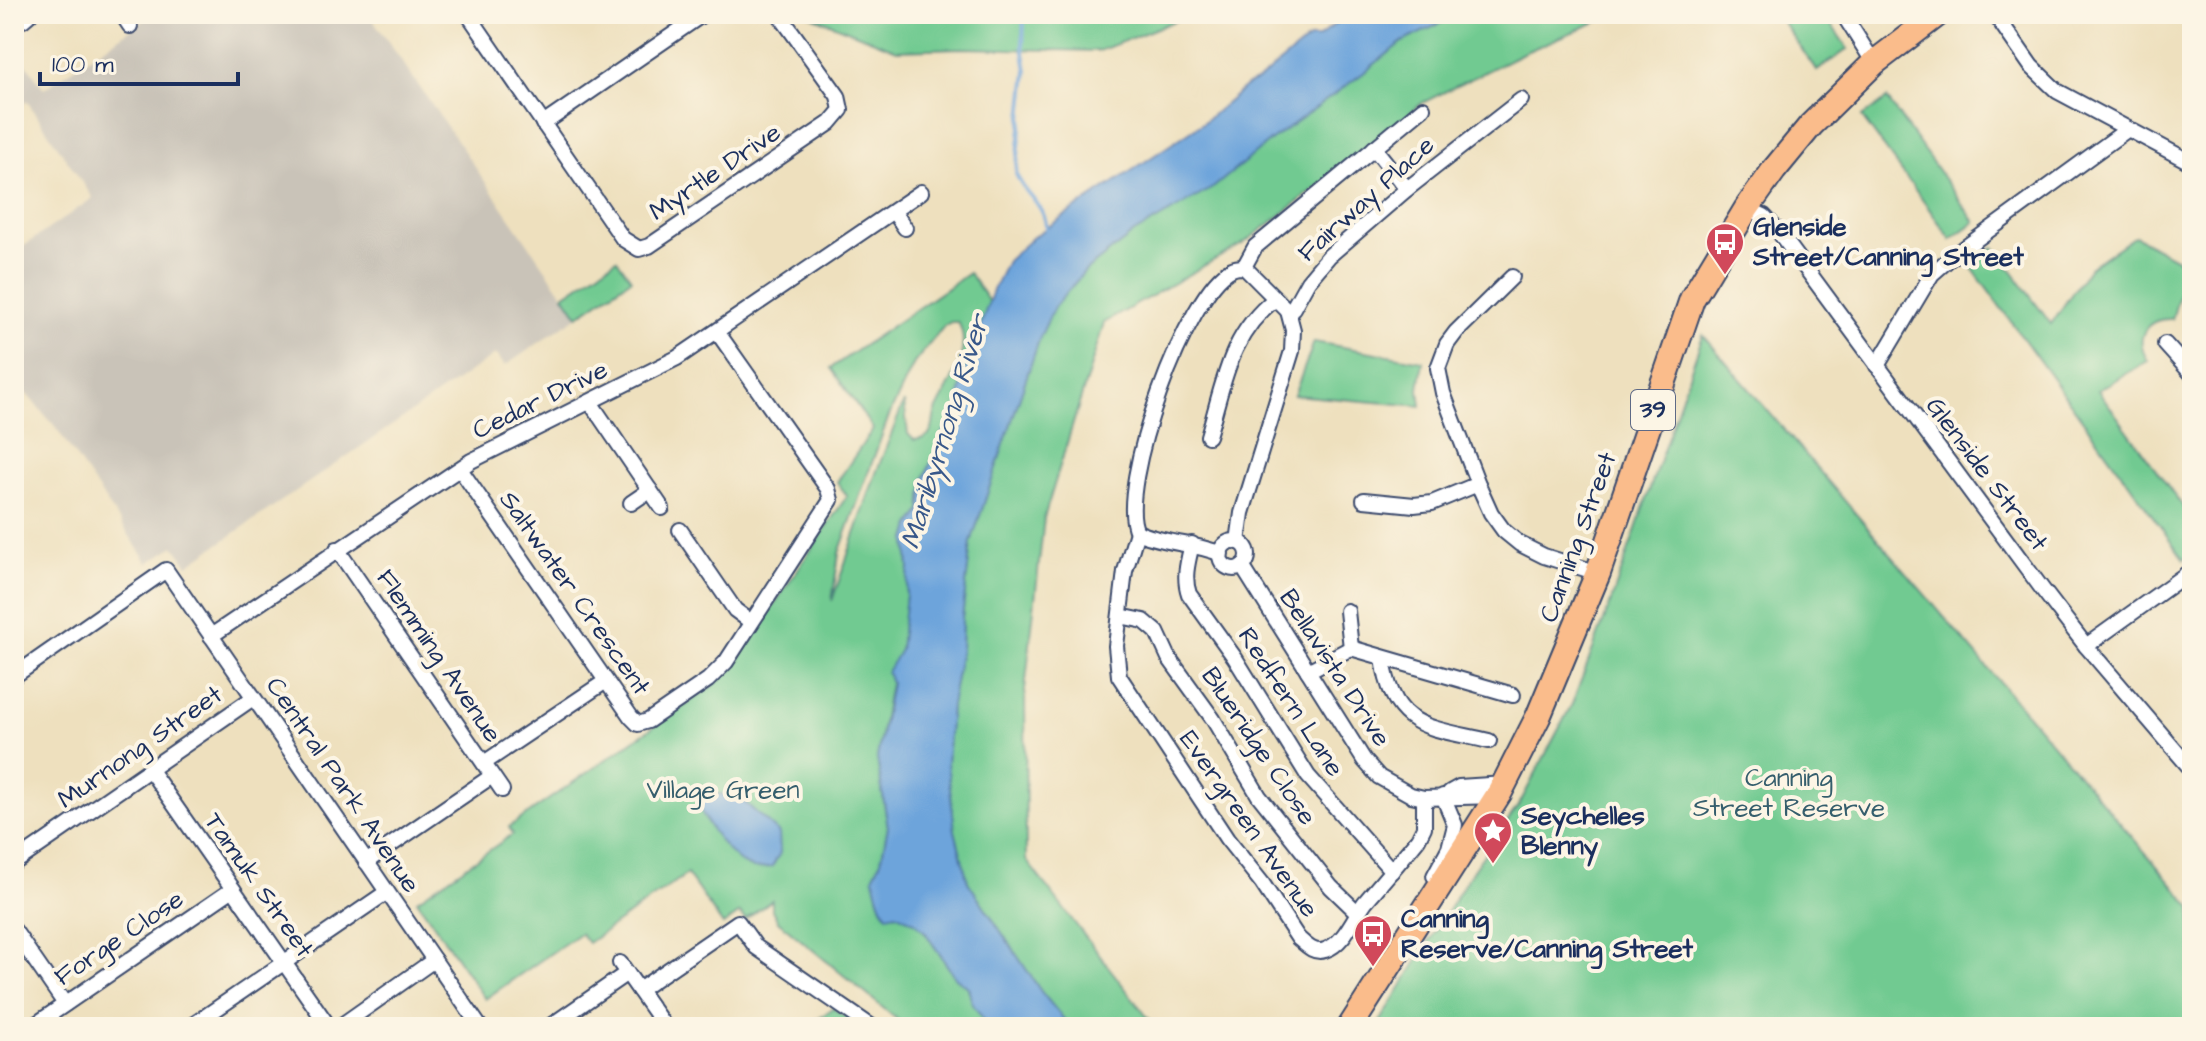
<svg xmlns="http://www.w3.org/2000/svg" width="2206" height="1041" viewBox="0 0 2206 1041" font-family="'Architects Daughter',sans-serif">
<rect width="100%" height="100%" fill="#fcf5e5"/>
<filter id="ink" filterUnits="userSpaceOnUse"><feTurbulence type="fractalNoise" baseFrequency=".0125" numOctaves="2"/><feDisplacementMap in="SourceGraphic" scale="16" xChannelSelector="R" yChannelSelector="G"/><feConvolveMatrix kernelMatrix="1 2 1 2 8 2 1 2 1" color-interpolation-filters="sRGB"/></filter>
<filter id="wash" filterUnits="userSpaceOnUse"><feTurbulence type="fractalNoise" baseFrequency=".006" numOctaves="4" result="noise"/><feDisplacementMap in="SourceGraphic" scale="32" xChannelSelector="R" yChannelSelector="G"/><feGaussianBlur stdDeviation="1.8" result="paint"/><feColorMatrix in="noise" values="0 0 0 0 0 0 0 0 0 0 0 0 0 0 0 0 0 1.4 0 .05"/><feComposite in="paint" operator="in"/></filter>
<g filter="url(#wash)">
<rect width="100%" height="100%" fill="#eee0be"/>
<!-- industrial -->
<polygon fill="#c9c3b8" points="153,14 369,14 578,316 505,366 496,354 188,565 174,546 148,563 55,426 14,380 14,253 93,198 27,101 14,109 14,46 44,89"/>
<!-- green -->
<g fill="#71ca91" stroke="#467c78" stroke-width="2" fill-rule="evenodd">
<polygon points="807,14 1192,14 1099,51 961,48 897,50"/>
<polygon points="1459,14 1615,14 1523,53 1422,103 1366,150 1244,243 1104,323 1044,518 1025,690 1026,860 1155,1027 1070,1027 1042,993 968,882 955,831 947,763 951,705 961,649 962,618 971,542 1040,337 1054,307 1085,271 1134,233 1214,187 1270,141 1362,74 1402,42"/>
<polygon points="1777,14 1824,14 1848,49 1817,71"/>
<polygon points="1887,99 1975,222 1951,239 1862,117"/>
<path d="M2135 236 2188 265 2172 319C2144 318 2134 339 2148 361L2098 390 2192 519V553L2184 559 1969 264 1994 247 2051 324 2090 267Z"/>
<polygon points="617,259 631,279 578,316 564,295"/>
<path d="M969 273 989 302 966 365 956 413 943 433 924 480 921 511 911 526 907 540 909 568 900 650 893 665 877 758 888 827 881 861 873 877C878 891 878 902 886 914L896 913 915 922 925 932 955 977 968 987 972 1003 989 1027H897L900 1022 778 921 772 910V900L745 920 740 913 723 925 687 874 588 943 580 933 485 999 417 900 513 834 509 827 713 685 731 669 847 496 837 482 873 429 831 368ZM951 322H958C974 351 947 387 935 413 933 419 934 426 931 432 927 438 921 439 914 440L908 434 904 402 876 473 832 601 839 553 889 416 914 363 944 326Z"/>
<polygon points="1703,335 2192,907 2192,1027 1377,1027 1469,876 1520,803 1572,704 1609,607"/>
<polygon points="1314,342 1423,361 1419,389 1421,406 1294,395"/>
<polygon points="833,1008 860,1027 807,1027"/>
</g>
<!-- water -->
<g fill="#6da4db" stroke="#446a9c" stroke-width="2">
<path d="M1347 14H1459L1402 42 1362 74 1270 141 1214 187 1134 233 1085 271 1054 307 1040 337 971 542 962 618 961 649 951 705 947 763 955 831 968 882 1042 993 1070 1027H989L972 1003 968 987 955 977 925 932 915 922 896 913 887 915C878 902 878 891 873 877L881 861 888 827 877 758 891 683 887 672 900 650 909 568 907 540 911 526 921 511 924 480 943 433 956 413 966 365 994 288 1007 261 1033 237 1204 122 1249 84 1257 81 1310 38H1318Z"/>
<path d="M724 794 740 798 779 833 780 853 772 867C766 868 758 869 753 868 732 863 706 824 699 806L706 795Z"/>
</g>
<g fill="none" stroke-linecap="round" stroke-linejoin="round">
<!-- stream -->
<path stroke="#6da4db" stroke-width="4" d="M1024 14 1023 46 1027 71 1016 174C1027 200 1045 201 1047 232"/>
</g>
</g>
<g filter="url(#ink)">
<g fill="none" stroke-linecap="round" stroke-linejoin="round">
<defs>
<g id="minor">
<polyline points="122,14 130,26"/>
<polyline points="468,14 623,239 639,249 649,246 830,123 841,110 838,96 779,14"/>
<polyline points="1843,14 1874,63"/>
<polyline points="1991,14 1997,17 2031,66 2057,91 2192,163"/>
<polyline points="14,18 23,20 30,14"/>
<polyline points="543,124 703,14"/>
<polyline points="1374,148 1407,189"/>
<polyline points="1747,208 1764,216 1779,232 2043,590 2086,646 2192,770"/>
<polyline points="894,212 905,228"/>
<polyline points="1244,267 1255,247 1423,108"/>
<polyline points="1512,277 1456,332 1447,344 1438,368 1443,393 1478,484 1491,513 1504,531 1520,544 1544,556 1598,573"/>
<polyline points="2165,344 2192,374"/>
<polyline points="1877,366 1932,274 1948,260 2128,129"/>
<polyline points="590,402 662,508"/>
<path d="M1208 436C1224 383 1229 335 1275 299"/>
<polyline points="460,469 631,717 638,724 648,721 708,680 726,662 831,500 828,489 718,333"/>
<polyline points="1364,500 1414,505 1432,503 1478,484"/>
<polyline points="631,503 650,490"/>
<polyline points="680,530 735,610 751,622"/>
<path d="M1137 532 1125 571 1116 646 1119 676 1227 839 1262 883 1298 938C1306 945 1314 954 1325 950 1344 944 1354 917 1365 902 1383 881 1401 860 1418 839L1424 827V798"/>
<path d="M1137 532C1115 490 1187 290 1232 269 1236 267 1240 267 1244 267L1288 311"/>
<path d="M1137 532C1163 544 1194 542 1221 554"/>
<circle cx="1234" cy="555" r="14"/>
<polyline points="1238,542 1242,513 1292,351 1293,330 1288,311 1293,308 1308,281 1329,256 1407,189 1521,100"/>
<path d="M1192 544C1188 561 1183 577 1189 594L1235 658 1308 776 1392 871"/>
<polyline points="337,549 502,790"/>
<polyline points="1242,566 1364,760 1379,777 1411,795 1424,798 1498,796"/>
<polyline points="1347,611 1351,648"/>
<polyline points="1120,616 1144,621 1157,632 1169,658 1213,719 1259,796 1331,887 1358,913"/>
<polyline points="211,636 471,461 677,358 921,192"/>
<polyline points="2086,646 2192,570"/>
<path d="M1383 658C1392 730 1430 727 1489 741"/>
<polyline points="1308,671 1351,648 1513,695"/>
<polyline points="14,676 166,570 480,1027"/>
<polyline points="484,763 606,681"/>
<polyline points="150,770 329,1027"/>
<polyline points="1450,792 1459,787 1505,784"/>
<polyline points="366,862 492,776"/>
<polyline points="14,863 253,698"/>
<polyline points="1434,876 1449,848 1455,825 1443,796"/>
<polyline points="14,930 65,1004"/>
<polyline points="620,963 665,1027"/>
<polyline points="639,990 738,922 756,947 872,1027"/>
<polyline points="32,1027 233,889"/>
<polyline points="190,1027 387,892"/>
<polyline points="339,1027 434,960"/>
<polyline points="549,1027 627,973"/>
</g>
<polyline id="primary" points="1350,1027 1500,792 1538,717 1598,573 1692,299 1747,208 1774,170 1811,125 1874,63 1938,14"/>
</defs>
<!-- minor casing -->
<use href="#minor" stroke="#3b4a6c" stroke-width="18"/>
<!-- primary casing -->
<use href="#primary" stroke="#3b4a6c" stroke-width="28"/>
<!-- minor -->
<use href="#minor" stroke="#fff" stroke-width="14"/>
<!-- primary -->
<use href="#primary" stroke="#fabc8b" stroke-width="24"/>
</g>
</g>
<!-- icons -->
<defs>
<symbol id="bus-pin" viewBox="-11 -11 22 30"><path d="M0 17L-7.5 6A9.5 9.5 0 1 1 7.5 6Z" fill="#d1495b" stroke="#fcf5e5"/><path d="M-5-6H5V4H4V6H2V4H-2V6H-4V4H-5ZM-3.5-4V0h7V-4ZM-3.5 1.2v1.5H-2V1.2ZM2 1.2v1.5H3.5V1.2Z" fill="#fff"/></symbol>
<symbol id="sight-pin" viewBox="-11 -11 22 30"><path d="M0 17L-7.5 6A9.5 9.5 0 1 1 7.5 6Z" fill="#d1495b" stroke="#fcf5e5"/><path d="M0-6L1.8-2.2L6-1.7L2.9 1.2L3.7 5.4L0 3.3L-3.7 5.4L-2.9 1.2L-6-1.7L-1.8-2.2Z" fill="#fff"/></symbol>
</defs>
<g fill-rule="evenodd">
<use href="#bus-pin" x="1703" y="220" width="44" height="60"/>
<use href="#sight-pin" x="1471" y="809" width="44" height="60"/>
<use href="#bus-pin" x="1351" y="912" width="44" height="60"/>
</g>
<g text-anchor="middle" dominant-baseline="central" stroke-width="8" stroke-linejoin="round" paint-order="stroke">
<!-- shield labels -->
<rect fill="#fcf5e5" stroke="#5e6a86" stroke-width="2" x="1631" y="390" width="44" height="40" rx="6"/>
<g font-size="24" font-weight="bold" fill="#1b2f5e">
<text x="1653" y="410">39</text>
</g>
<!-- street labels -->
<g font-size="26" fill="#1b2f5e" stroke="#fcf5e5">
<text transform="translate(715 172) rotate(-34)">Myrtle Drive</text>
<text transform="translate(1366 199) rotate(-42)">Fairway Place</text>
<text transform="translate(540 400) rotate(-26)">Cedar Drive</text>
<text transform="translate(1987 474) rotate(53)">Glenside Street</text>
<text transform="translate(1578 537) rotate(-70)">Canning Street</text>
<text transform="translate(575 593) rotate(55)">Saltwater Crescent</text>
<text transform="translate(439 656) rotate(56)">Flemming Avenue</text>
<text transform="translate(1335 668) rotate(57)">Bellavista Drive</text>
<text transform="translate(1291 702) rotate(57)">Redfern Lane</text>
<text transform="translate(1259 746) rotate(56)">Blueridge Close</text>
<text transform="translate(140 747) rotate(-35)">Murnong Street</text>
<text transform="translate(343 785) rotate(56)">Central Park Avenue</text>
<text transform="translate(1249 824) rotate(55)">Evergreen Avenue</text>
<text transform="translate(259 885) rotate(55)">Tamuk Street</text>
<text transform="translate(119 938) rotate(-34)">Forge Close</text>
</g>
<!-- poi labels -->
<g font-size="26" font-weight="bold" fill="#1b2f5e" stroke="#fcf5e5" text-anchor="start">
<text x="1753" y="227">Glenside<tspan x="1753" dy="30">Street/Canning Street</tspan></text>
<text x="1521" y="816">Seychelles<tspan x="1521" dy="30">Blenny</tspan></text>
<text x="1401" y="919">Canning<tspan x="1401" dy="30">Reserve/Canning Street</tspan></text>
</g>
<!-- park labels -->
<g font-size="26" fill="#355e6d" stroke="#fcf5e5">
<text x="1789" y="778">Canning<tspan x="1789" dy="30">Street Reserve</tspan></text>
<text x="723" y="790">Village Green</text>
</g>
<!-- water labels -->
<g font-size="28" font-style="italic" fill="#38588a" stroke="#fcf5e5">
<text transform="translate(945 432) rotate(-73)">Maribyrnong River</text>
</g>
</g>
<!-- margin -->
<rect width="2206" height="1041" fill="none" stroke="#fcf5e5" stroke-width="48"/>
<!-- scale -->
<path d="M40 72v12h198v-12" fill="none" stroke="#1b2f5e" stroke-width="4"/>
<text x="52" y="72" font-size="24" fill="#1b2f5e" stroke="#fcf5e5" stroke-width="6" paint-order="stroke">100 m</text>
</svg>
